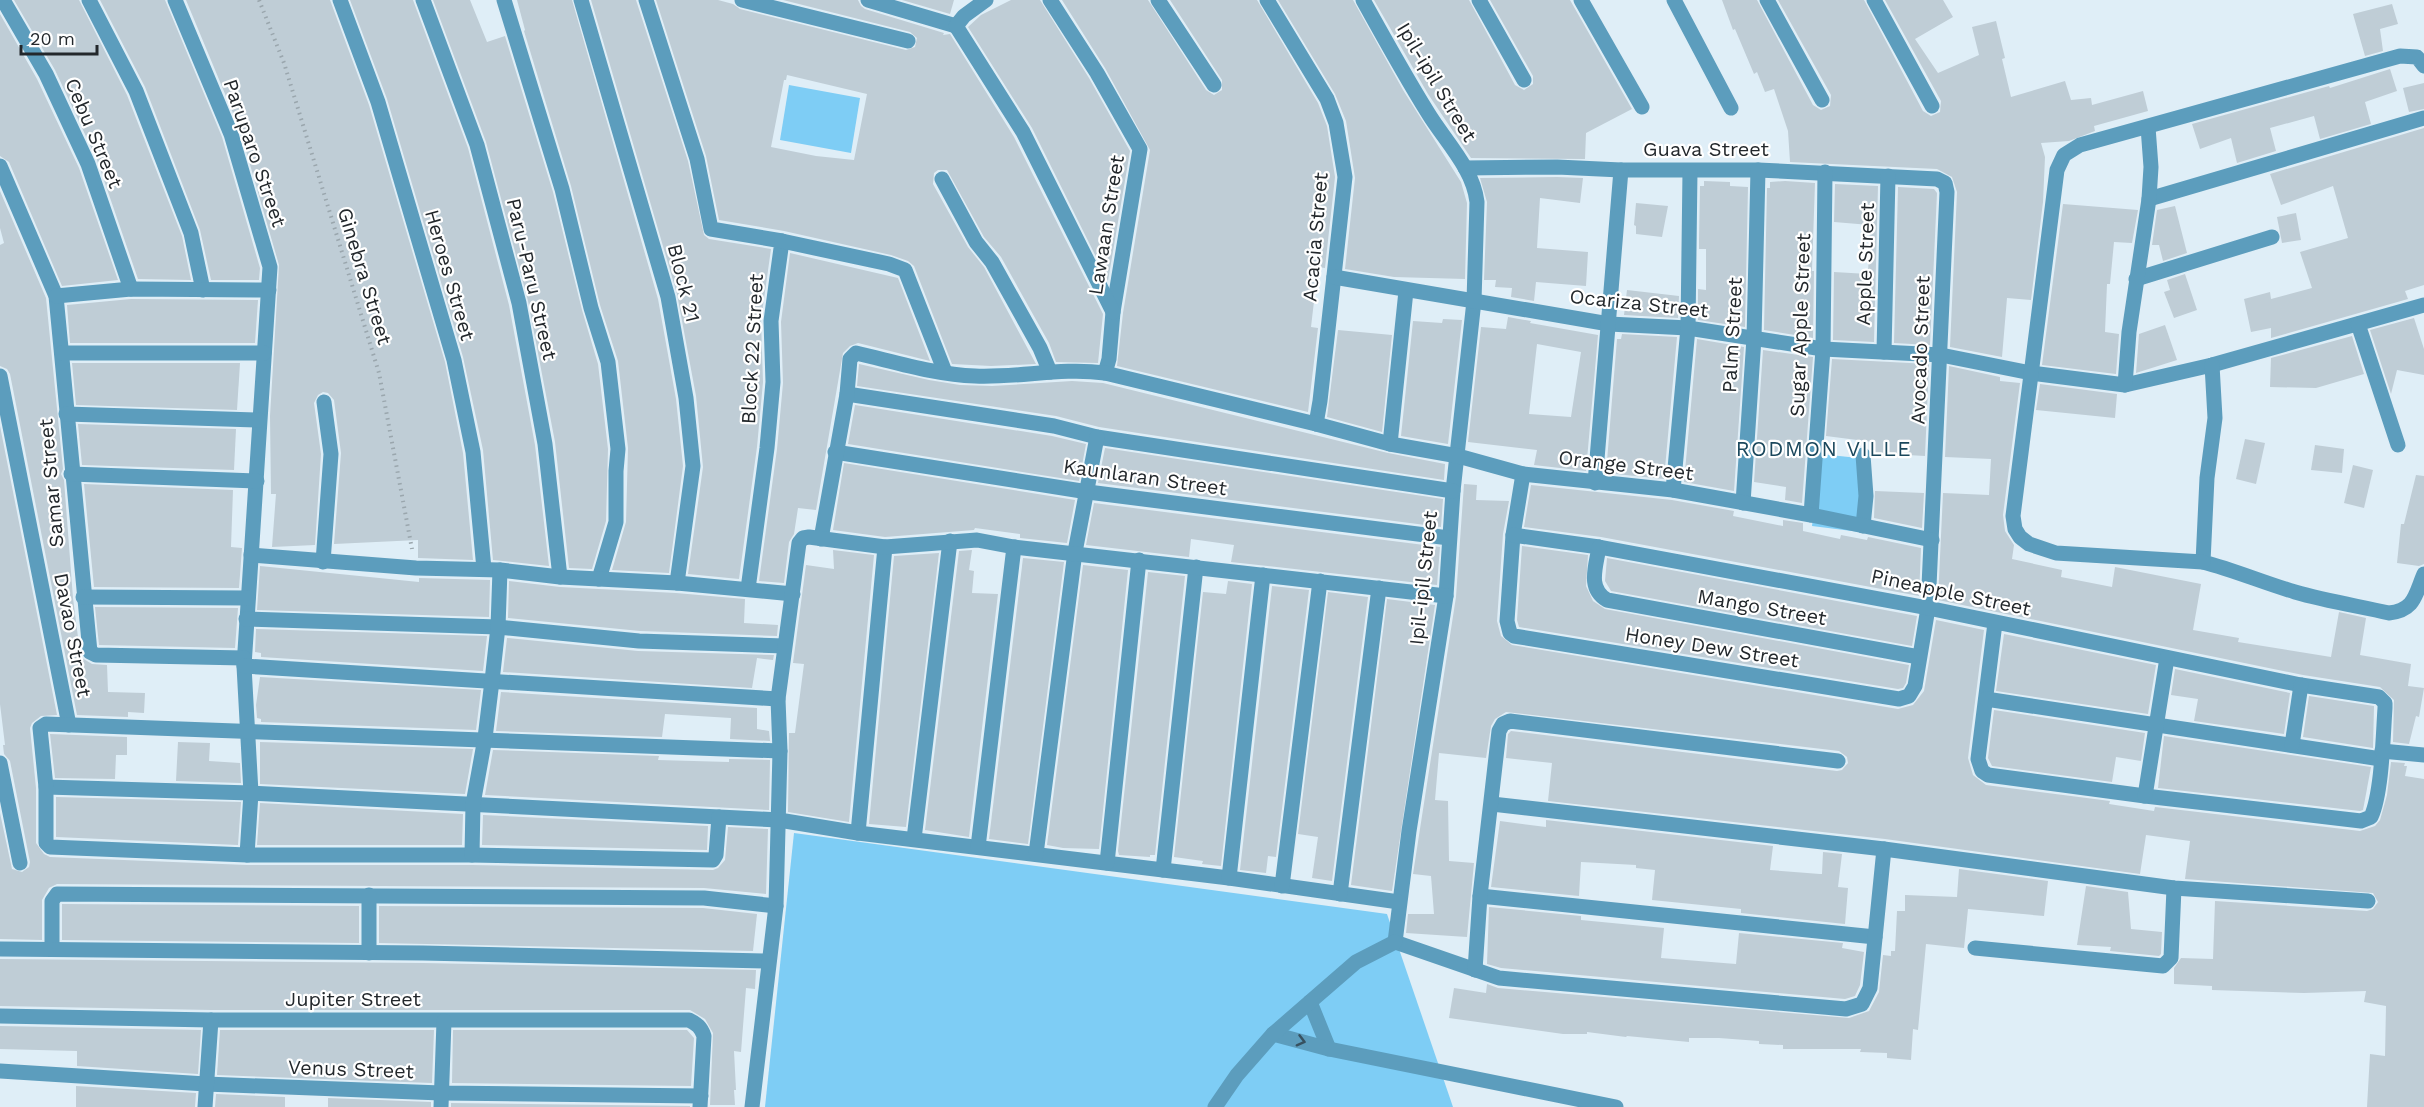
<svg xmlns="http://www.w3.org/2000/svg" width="2424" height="1107" viewBox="0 0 2424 1107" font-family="'Work Sans',sans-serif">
<rect width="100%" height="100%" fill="#dfeef7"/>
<!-- green -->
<g fill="#7ecdf5">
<polygon points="789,85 860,98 851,153 780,140"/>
<polygon points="1820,454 1868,459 1860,532 1812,526"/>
<polygon points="794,833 1387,914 1453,1107 765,1107"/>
</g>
<!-- building -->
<g fill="#bfcdd6" fill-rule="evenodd">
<polygon points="14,0 79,0 127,95 182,236 191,280 138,279 97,160 55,70"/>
<polygon points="100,0 165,0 222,137 260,268 259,280 211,280 200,230 145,87"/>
<polygon points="186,0 330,0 369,105 445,362 463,453 473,560 418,558 418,540 334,544 341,453 334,400 328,393 323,392 318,395 314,403 321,454 315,545 272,547 276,494 271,494 270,416 279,265 240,130"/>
<polygon points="350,0 413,0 468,148 509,305 535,445 549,566 493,560 483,450 463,357 387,99"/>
<polygon points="433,0 470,0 487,42 505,36 553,192 582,310 598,364 608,449 606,521 592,569 569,568 555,442 528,301 486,142"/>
<polygon points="517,0 572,0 658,299 676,399 683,466 669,573 612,570 626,522 628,448 618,361 600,305 571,186 524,31 525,30"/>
<polygon points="591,0 636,0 688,161 704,235 709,239 771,249 761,320 763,382 757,447 739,579 688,574 703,467 696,396 677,294"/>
<path d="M656 0H718L733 4 740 9 906 50 915 47 917 38 910 32 783 0H858L861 6 865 9 944 33 943 35 950 34 1014 137 1103 314 1098 363 1056 362 1049 343 1001 257 984 237 947 170H938L934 173 933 184 968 247 984 267 1036 364 991 366 952 364 914 266 908 261 891 255 784 231 719 220 706 156ZM787 75 867 94 854 160 816 156 771 147 784 80H786Z"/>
<polygon points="902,0 954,0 950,14"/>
<polygon points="1011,0 1040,0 1089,78 1130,151 1108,281 1032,128 968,27 981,15"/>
<polygon points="1062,0 1148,0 1206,90 1214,95 1222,90 1222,80 1170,0 1257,0 1318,103 1327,126 1335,177 1325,268 1318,267 1311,327 1318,328 1308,412 1117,366 1123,313 1150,150 1105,68"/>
<polygon points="1278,0 1353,0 1403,90 1461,182 1467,203 1465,279 1394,277 1345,269 1355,178 1346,121 1335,94"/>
<polygon points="1374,0 1469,0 1515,85 1524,90 1533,84 1533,76 1490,0 1570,0 1632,109 1586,133 1585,159 1471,158 1428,94"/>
<polygon points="1722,0 1757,0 1813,105 1821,110 1830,106 1831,95 1778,0 1864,0 1923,111 1931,116 1940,112 1941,101 1885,0 1943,0 1953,17 1915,39 1938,73 1979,55 1972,27 1996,21 2005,58 2002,59 2011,97 2065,81 2071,100 2091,98 2092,105 2143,91 2148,111 2094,126 2095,131 2069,141 2041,143 2045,157 2043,202 2031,300 2007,298 2002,357 1950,347 1957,192 1952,177 1937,169 1790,162 1788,131 1774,89 1765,92 1757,72 1754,74 1735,29 1733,30"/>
<polygon points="2392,4 2398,24 2380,29 2383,51 2365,56 2353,14"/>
<polygon points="0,14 37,79 79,168 118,280 62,286 9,162 0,156"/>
<polygon points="2390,69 2397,91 2365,102 2371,124 2320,139 2314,116 2270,128 2276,151 2237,163 2231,138 2200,149 2192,124 2329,86 2330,88"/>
<polygon points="2424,83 2424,109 2409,112 2403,88"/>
<polygon points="2424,128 2424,285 2405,291 2408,299 2271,338 2271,328 2251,332 2244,299 2270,292 2271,299 2312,288 2300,252 2348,238 2333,186 2281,205 2270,174"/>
<polygon points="1557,177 1583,178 1580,203 1540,198 1537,248 1588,252 1586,286 1536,282 1534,301 1511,297 1512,288 1495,287 1496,280 1484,280 1487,202 1480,178"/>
<polygon points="1704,181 1730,182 1730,186 1748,187 1745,327 1698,320 1698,289 1706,290 1706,249 1699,249 1699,241 1700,186 1704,186"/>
<polygon points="1785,181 1815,183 1812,271 1814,271 1813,338 1764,330 1767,188 1770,188 1770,182"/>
<polygon points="1835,184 1878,186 1874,342 1833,340 1834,272 1868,274 1870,225 1834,222"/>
<polygon points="1898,187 1934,189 1937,193 1930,345 1894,343"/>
<polygon points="0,191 46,298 63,469 61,474 64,480 73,598 80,653 82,658 92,664 107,665 108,692 145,693 144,713 128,712 128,717 77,715 10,374 7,369 0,366 0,245 4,243 0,228"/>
<polygon points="1636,203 1668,206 1662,237 1636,234 1636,226 1634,225"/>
<polygon points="2063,204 2138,210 2132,243 2114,242 2110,284 2107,284 2105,332 2119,334 2116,374 2042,365"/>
<polygon points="2175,206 2187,253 2163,261 2159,245 2152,245 2157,210"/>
<polygon points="2296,213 2301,240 2282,243 2277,217"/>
<polygon points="790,253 898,278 930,361 858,343 850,346 843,353 816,510 798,508 794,534 789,542 784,583 759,581 777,449 783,383 781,322"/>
<polygon points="2185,274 2197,310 2174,318 2164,292 2170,290 2167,280"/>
<polygon points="1627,290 1679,296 1678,318 1624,315"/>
<polygon points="131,299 258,300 255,343 70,343 67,305"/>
<path d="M1508 317 1531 321 1530 323 1598 335 1586 471 1534 465 1537 450 1468 442 1481 327 1506 329ZM1537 344 1581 352 1571 417 1529 414Z"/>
<polygon points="2414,318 2424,349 2424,375 2397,370 2391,394 2370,330"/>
<polygon points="1443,319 1462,320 1448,444 1401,436 1413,321 1442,323"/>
<polygon points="2165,325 2177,360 2136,373 2139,334"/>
<polygon points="1338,330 1392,335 1382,432 1327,417"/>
<polygon points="1622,334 1677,337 1664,479 1606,473 1617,339 1621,339"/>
<polygon points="2352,336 2364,374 2316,388 2270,387 2271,358"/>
<polygon points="1697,339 1744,347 1734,491 1684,482"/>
<polygon points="1763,350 1813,357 1802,503 1785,500 1786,487 1754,482"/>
<polygon points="1832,359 1929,364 1925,456 1872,453 1873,442 1826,436"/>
<polygon points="72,363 240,363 237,410 76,405"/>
<polygon points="859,364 929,380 960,385 992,386 1072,381 1103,383 1388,453 1445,464 1444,480 1099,427 1056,416 857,386"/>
<polygon points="1949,366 2000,377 2000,381 2020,383 2003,515 2005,531 2014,545 2012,559 2062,570 2061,577 2112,587 2115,567 2201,584 2193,630 2239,638 2238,642 2331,657 2339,612 2366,618 2360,655 2411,664 2408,686 2424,688 2419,717 2416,716 2409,744 2393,742 2394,700 2380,687 2303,675 1938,600 1943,493 1989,495 1991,459 1945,457"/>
<polygon points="2040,384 2117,394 2115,418 2036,410"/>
<polygon points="855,405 1052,436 1086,444 1079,481 848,444"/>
<polygon points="78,424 236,429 234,470 82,465"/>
<polygon points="0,426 57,715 41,716 32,723 30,728 36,788 36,843 44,854 50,857 247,865 472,865 713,870 718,868 725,860 728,827 768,829 766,894 704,888 57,884 49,888 42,900 42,940 0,939 0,813 12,869 22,872 29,867 30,862 10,761 4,754 3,745 5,745 0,704"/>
<polygon points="2245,439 2265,443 2256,484 2236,479"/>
<polygon points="2315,445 2344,449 2342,473 2311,470"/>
<polygon points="1105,448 1443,499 1441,527 1098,483"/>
<polygon points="844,463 1075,500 1067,543 1020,538 1020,534 975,528 974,530 885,537 833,530"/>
<polygon points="2353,465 2373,470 2364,508 2344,503"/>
<polygon points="2416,475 2424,476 2424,564 2419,566 2397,563 2401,524 2404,524"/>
<polygon points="84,484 233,490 231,547 242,548 239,588 94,587"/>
<polygon points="1464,484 1477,485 1476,500 1509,501 1503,534 1497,621 1501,636 1512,645 1898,709 1913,705 1924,691 1936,620 1984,630 1968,758 1973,775 1986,785 2110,801 2109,804 2154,811 2155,807 2360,831 2375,826 2380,820 2387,795 2391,762 2405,763 2404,766 2407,766 2405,776 2424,779 2424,1107 2367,1107 2370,1054 2385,1056 2386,1006 2364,1002 2366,991 2304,993 2212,990 2212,986 2174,984 2174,968 2181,958 2213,959 2215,901 2367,911 2373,909 2378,902 2373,893 2185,879 2190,841 2146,835 2140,874 1885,839 1548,801 1552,763 1506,758 1508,734 1511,731 1837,771 1842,770 1848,763 1847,757 1839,751 1506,712 1495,719 1491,726 1486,758 1439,753 1435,800 1448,801 1449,861 1474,863 1467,937 1406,933 1408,914 1434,914 1431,876 1413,874 1456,597"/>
<polygon points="1531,485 1672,500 1734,511 1733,516 1783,526 1783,520 1803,523 1803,531 1840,539 1841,535 1867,540 1868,537 1921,548 1919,596 1601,537 1524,527"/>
<polygon points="1875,491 1924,493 1922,528 1874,518"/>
<polygon points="1094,503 1440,547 1437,585 1231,562 1234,545 1191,539 1189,557 1086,545"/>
<polygon points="1522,546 1588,555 1586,586 1593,601 1605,609 1909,665 1906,683 1903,688 1898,689 1519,627 1517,620"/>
<polygon points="833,550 874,555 849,822 788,812 789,733 795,733 804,664 793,663 806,565 834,569"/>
<polygon points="972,550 969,570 974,571 972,593 998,594 969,837 925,830 959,551"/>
<polygon points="939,553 906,827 869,824 894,556"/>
<polygon points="1023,558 1064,562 1028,844 989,839"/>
<polygon points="1607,558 1917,616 1912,646 1611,591 1605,581"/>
<polygon points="1083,565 1128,570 1099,849 1063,848 1047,845"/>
<polygon points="260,566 419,582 419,578 490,580 489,617 257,610"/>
<polygon points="1148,572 1185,576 1155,855 1150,855 1150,857 1119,855 1118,851"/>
<polygon points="509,581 560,587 676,593 745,599 744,623 778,625 777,636 640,631 508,618"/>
<polygon points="1228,581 1252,584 1221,866 1202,864 1203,861 1174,857 1203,592 1226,594"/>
<polygon points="1272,586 1309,590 1276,857 1268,856 1266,873 1240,870"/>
<polygon points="1328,592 1368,597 1332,881 1312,878 1318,837 1298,834"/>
<polygon points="1387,599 1435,605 1392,891 1351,885"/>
<polygon points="95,607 238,608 235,648 99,645"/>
<polygon points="256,629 487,636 483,671 261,657 261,653 255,652"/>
<polygon points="2004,634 2156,665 2148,714 1996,691"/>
<polygon points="507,638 638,651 774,655 773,660 757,658 752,688 503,672"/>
<polygon points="2175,669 2290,693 2284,734 2194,721 2198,699 2171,695"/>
<polygon points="260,677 481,690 476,730 261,722 261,719 257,718 256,705"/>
<polygon points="501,692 757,708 757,729 769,731 770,741 730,739 731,718 665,714 662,737 496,731"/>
<polygon points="2309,696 2374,706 2373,748 2303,737"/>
<polygon points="1994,710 2145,733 2141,761 2116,757 2112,782 1992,766 1988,758"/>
<polygon points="50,734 127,737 127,755 116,755 115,779 55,778"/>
<polygon points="2164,736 2371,767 2363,810 2360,811 2158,788"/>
<polygon points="178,742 210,743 209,761 240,763 241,783 176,781"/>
<polygon points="260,742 473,749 465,794 260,784"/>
<polygon points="493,750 659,756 658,760 729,762 729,759 770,760 769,810 485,795"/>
<polygon points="56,797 241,802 238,845 56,837"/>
<polygon points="260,803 463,814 462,845 257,845"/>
<polygon points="483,815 708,826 707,850 482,845"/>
<polygon points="1546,820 1773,846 1770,870 1820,874 1822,874 1823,852 1842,854 1838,887 1848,888 1845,924 1741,913 1741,909 1652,900 1655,870 1636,868 1636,865 1581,862 1579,896 1491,887 1500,821 1546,827"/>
<polygon points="1959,869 2048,881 2044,916 1968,909 1964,948 1926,944 1918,1030 1913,1029 1911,1060 1887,1058 1887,1053 1860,1052 1861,1049 1783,1049 1783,1045 1759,1044 1759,1041 1719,1038 1689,1038 1689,1042 1627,1036 1626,1037 1587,1032 1587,1034 1563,1034 1449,1018 1454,988 1486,993 1487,984 1498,988 1849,1018 1869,1011 1879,992 1883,955 1891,956 1891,951 1895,951 1897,911 1905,911 1905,895 1957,897"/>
<polygon points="2086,886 2128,892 2131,929 2162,932 2161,954 2159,956 2110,951 2111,947 2077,945"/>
<polygon points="62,904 359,906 359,943 62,940"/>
<polygon points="379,906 703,908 757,914 753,951 379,943"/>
<polygon points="1489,907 1581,916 1581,920 1664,928 1661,958 1736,964 1739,933 1843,943 1842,948 1864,952 1860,985 1855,996 1845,999 1501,968 1487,964"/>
<polygon points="0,959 423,963 756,970 755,989 746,988 741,1052 734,1051 736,1090 734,1090 735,1105 710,1105 713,1033 705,1019 690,1010 211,1010 0,1006"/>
<polygon points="0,1026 201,1030 198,1074 77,1066 77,1051 0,1049"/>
<polygon points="220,1030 434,1030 432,1083 217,1075"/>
<polygon points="453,1030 687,1030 694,1038 691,1086 452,1083"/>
<polygon points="76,1086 196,1093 195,1107 76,1107"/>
<polygon points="216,1094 285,1097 285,1107 215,1107"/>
<polygon points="328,1098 431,1102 431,1107 328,1107"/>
<polygon points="451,1103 690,1106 690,1107 451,1107"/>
</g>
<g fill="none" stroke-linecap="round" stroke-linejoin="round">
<!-- path -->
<polyline stroke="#9aa6ad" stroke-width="4" stroke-dasharray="1.5 4.5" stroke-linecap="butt" points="259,0 284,63 379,373 412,549"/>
<!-- service -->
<polyline stroke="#5c9dbd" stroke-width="15" points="1863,455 1866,496 1863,526"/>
<!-- minor -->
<g stroke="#5c9dbd" stroke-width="15">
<polyline points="3,0 46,74 88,164 131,289"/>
<polyline points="89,0 136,91 191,233 203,290"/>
<polyline points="175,0 231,134 270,267 244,666 251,793 247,855"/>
<polyline points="340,0 378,102 454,360 473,452 484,569"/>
<polyline points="423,0 477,145 519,303 545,444 560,577"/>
<polyline points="504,0 562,189 591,308 608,362 618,449 616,471 616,522 599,579"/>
<polyline points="581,0 668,297 686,398 693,466 677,583"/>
<polyline points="646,0 697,159 711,229 782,241 771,321 773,382 767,448 748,589"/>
<polyline points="742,0 908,41"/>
<polyline points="868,0 956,26"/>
<polyline points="1050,0 1097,73 1140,149 1113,312 1109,359 1105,373"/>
<polyline points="1158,0 1214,85"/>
<polyline points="1267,0 1327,99 1336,123 1345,177 1320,401 1316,424"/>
<path d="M1363 0C1384 38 1405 76 1428 113 1445 141 1473 168 1477 202L1474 301 1453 491 1446 596 1409 831 1395 942"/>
<polyline points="1479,0 1524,80"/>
<polyline points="1581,0 1642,107"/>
<polyline points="1674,0 1731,108"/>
<polyline points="1767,0 1822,100"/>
<polyline points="1874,0 1932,106"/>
<polyline points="956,26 1023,132 1113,312"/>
<polyline points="956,26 964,16 986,0"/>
<polyline points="0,166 56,296 90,652 96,655 244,658"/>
<polyline points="1465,168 1557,167 1621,170 1758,170 1937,179 1945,183 1947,192 1928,608 1915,686 1909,696 1899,699 1514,636 1510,633 1507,621 1513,535 1523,474"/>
<polyline points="942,179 976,242 992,262 1040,348 1050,372"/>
<polyline points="2149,199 2424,118"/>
<polyline points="782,241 889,264 905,270 945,372"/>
<polyline points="1334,277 1609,324 1688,328 1823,349 1941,355 2031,373 2125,385 2212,365 2424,305"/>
<polyline points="2136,279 2272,237"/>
<polyline points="56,296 131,289 269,290"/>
<polyline points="2358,324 2398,445"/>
<polyline points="1884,352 1888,176"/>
<polyline points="62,353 264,353"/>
<path d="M2212 365 2215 418 2207 478 2203 562C2234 570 2264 583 2295 592 2326 601 2358 606 2389 613 2415 610 2415 595 2424 574"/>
<polyline points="0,376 69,725"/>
<polyline points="2125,385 2129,332 2149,199 2151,167 2148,127"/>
<polyline points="847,394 1054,426 1097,437 1453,491"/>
<polyline points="66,414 259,420"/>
<polyline points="1390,444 1406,291"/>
<polyline points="835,452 1088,492 1449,538"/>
<polyline points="71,474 257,481"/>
<polyline points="1595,483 1621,170"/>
<polyline points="1673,490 1688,328 1690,171"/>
<polyline points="1743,503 1754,338 1758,170"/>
<polyline points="1811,515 1823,349 1825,172"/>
<path d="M1513 535 1599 547 1928 608 2301 685 2379 697 2385 703V708C2383 736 2382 793 2371 817L2361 821 2145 796 1988 775 1982 771 1978 759 1995 623"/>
<path d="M821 539 847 394 850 359 856 353C895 362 936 375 975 376 1019 378 1061 367 1105 373L1316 424 1390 444 1458 456 1523 474 1673 490 1811 515 1932 540"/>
<path d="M1599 547C1596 567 1587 588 1607 600L1919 657"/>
<polyline points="251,555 416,568 500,570 560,577 677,583 793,594"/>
<polyline points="323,562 331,454 324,402"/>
<polyline points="2203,562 2056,553 2029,544 2020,537 2015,529 2013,516 2057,170 2064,155 2080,145 2400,56 2417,57 2424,66"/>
<polyline points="83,597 248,598"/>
<polyline points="246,619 498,627 639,641 784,646"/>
<polyline points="244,666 778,699"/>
<polyline points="1986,699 2381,759"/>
<polyline points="2292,745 2301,685"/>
<polyline points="2382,751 2424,755"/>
<polyline points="0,763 20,863"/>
<polyline points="46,787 251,793 779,820 858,833 885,547"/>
<polyline points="2145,796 2167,658"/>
<polyline points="1492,804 1884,849 2174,888 2368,901"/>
<polyline points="719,817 716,855 713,860 472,855 247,855 50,847 46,843 46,787 40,728 46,724 780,751"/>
<polyline points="858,833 1229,878 1399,902"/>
<polyline points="914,839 950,541"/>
<polyline points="978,847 1014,547"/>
<polyline points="1036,854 1075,552 1097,437"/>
<polyline points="472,855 473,804 485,738 492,681 498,627 500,570"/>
<polyline points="1107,863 1139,560"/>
<polyline points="1163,870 1196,567"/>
<polyline points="1229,878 1263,575"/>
<polyline points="1282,886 1320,581"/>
<polyline points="1340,894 1379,588"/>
<polyline points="1480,896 1875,937"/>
<polyline points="1395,942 1499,978 1846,1009 1862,1004 1870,988 1884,849"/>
<polyline points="52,948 52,901 57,894 704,898 776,906"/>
<polyline points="1975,948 2163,966 2171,958 2174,888"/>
<polyline points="0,949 423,953 768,961"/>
<polyline points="369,953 369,895"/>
<polyline points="1475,970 1480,896 1499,731 1503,724 1510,721 1838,761"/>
<polyline points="1310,1002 1329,1049"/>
<path d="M0 1016 211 1020H689C697 1024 701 1027 704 1036L700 1107"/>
<polyline points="1273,1034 1329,1049 1616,1107"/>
<polyline points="0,1071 206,1084 441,1093 701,1096"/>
<polyline points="205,1107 211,1020"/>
<polyline points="441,1107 444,1021"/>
<polyline points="752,1107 776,906 780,751 778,699 799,543 803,538 809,537 885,547 977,540 1014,547 1446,596"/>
<polyline points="1215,1107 1237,1075 1273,1034 1356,962 1395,942"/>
</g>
</g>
<!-- one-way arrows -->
<defs><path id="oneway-chevron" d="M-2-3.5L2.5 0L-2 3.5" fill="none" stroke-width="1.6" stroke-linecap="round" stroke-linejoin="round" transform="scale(1.5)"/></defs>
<use stroke="#37515f" href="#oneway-chevron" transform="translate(1301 1041) rotate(15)"/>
<g text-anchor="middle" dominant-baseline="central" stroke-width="4.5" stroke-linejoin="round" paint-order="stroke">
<!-- street labels -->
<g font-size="20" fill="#23282c" stroke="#fff">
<text transform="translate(1437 82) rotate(59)">Ipil-ipil Street</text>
<text transform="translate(94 133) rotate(67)">Cebu Street</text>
<text x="1706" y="149">Guava Street</text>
<text transform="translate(255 153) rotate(71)">Paruparo Street</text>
<text transform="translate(1106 225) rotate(-81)">Lawaan Street</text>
<text transform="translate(1315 237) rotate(-85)">Acacia Street</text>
<text transform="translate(1865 264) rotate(-88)">Apple Street</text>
<text transform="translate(450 275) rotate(74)">Heroes Street</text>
<text transform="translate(365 276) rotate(73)">Ginebra Street</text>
<text transform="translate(532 279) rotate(77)">Paru-Paru Street</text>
<text transform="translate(684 283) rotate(76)">Block 21</text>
<text transform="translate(1639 303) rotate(6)">Ocariza Street</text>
<text transform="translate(1800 325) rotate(-88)">Sugar Apple Street</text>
<text transform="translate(1732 335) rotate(-87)">Palm Street</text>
<text transform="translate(752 349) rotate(-87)">Block 22 Street</text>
<text transform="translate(1920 350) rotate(-88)">Avocado Street</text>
<text transform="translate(1626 465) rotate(7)">Orange Street</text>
<text transform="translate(1145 477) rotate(8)">Kaunlaran Street</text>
<text transform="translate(51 483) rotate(-95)">Samar Street</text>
<text transform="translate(1423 578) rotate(-84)">Ipil-ipil Street</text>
<text transform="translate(1951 592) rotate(12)">Pineapple Street</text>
<text transform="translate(1762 607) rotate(10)">Mango Street</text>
<text transform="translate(73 635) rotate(79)">Davao Street</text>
<text transform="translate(1712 647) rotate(9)">Honey Dew Street</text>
<text x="353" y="999">Jupiter Street</text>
<text transform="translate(351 1069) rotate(2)">Venus Street</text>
</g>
<!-- neighbourhood labels -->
<g font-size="21" letter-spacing="1.5" fill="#1a475c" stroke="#fff">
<text x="1824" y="448">RODMON VILLE</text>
</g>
</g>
<!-- scale -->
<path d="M21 45v9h76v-9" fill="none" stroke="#23282c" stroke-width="3"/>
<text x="30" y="45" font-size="18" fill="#23282c" stroke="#ffffff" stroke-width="4.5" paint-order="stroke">20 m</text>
</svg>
